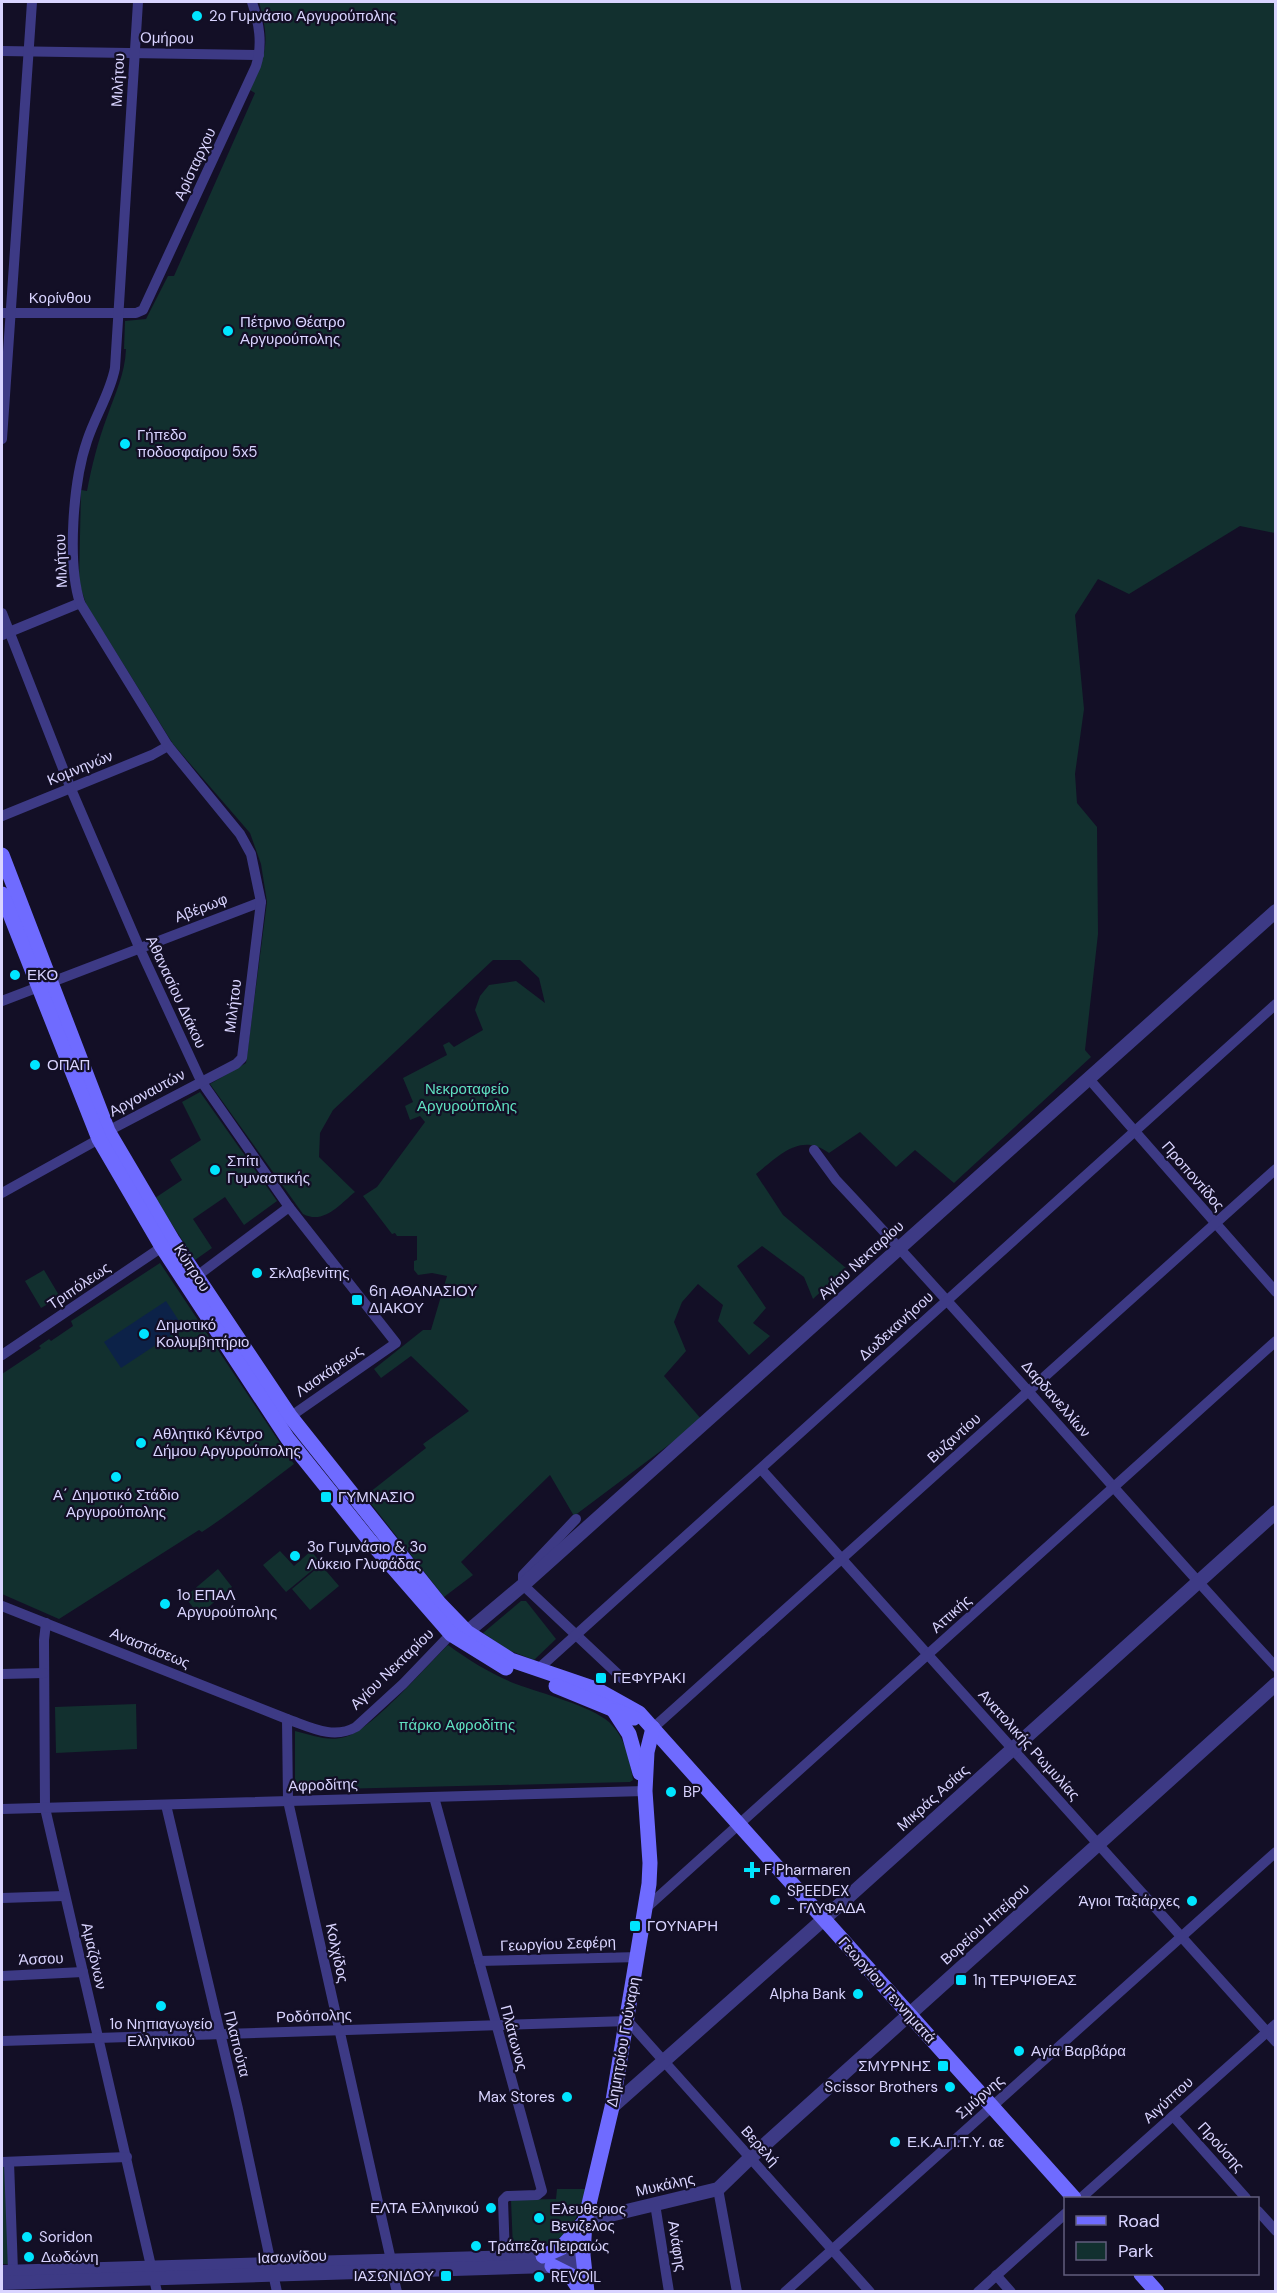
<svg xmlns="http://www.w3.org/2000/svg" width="1277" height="2293" viewBox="0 0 1277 2293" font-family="'DM Sans',sans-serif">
<rect width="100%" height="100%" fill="#130f26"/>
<!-- green -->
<g fill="#12302f">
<path d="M259 2H1275V533L1240 526 1129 594 1098 579 1075 615 1084 709 1075 774 1077 803 1097 827 1098 934 1085 1050 1091 1057 954 1183 915 1150 896 1167 860 1132 829 1153C800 1132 779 1156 756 1174L783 1215 846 1268 813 1299 804 1277 762 1246 737 1266 766 1308 753 1323 770 1336 749 1355 718 1321 723 1305 698 1284 682 1302 674 1322 686 1351 664 1376 702 1420 574 1516 550 1475 461 1562 473 1575 444 1597 365 1496 426 1448 423 1444 469 1411 411 1356 381 1378 374 1369 423 1330H431L447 1276 432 1273 418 1275 414 1270V1261L417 1260V1236H397L395 1233 392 1234 363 1196 377 1187 425 1122 420 1116 410 1120 405 1106 413 1102 403 1078 447 1055 443 1045 449 1042 454 1047 483 1030 475 1010 480 996 489 985 516 981 545 1003 539 978 520 960H493L333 1110 320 1133 319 1157 355 1192C340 1204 324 1225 303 1214L210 1084 246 1063 267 902 261 864 250 833 173 744 86 604 79 582 81 490 87 491C92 465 98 441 107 417 115 394 125 374 126 349H124L125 321 146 319 168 276H174L255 93 250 90C267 52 270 42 259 2Z"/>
<polygon points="200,1092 277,1201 244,1225 225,1197 193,1219 212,1248 195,1260 155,1198 182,1180 170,1160 201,1140 182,1102"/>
<path d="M160 1263 294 1464C263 1487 234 1511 202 1532L199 1530 59 1619 2 1594V1374L41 1348 39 1346 49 1339 51 1341 73 1326 71 1321Z"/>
<polygon points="44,1270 60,1297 41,1308 25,1281"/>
<polygon points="280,1551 294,1566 311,1551 321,1563 286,1592 263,1565"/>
<polygon points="321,1565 339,1586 310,1610 292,1589"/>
<polygon points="218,1569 232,1587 199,1615 185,1597"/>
<polygon points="521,1601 526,1601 556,1639 534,1660 508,1650 483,1633"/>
<path d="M448 1645C470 1661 491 1674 516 1684 540 1693 591 1706 609 1722 625 1737 630 1759 633 1780L630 1782 295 1790V1731C312 1735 328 1742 345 1737 371 1731 426 1666 448 1645Z"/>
<polygon points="136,1704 137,1749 56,1753 55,1707"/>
<polygon points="2,2167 6,2167 9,2264 2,2264"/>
<path d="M557 2189H586C572 2238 563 2245 513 2249L511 2200 556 2199Z"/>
</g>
<!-- water -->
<polygon fill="#0c2248" points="166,1301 183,1327 121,1368 104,1342"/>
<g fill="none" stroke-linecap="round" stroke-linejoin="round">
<!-- minor -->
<g stroke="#3d3a85" stroke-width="10">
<polyline points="2,51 259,55"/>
<path d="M2 313H136L143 310 256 66C263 44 259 23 252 2"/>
<polyline points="2,439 32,2"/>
<polyline points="2,613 71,789 139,947 201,1081 289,1207 396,1343 284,1421"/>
<polyline points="2,635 80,603"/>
<polyline points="2,816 152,755 168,746"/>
<polyline points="2,1001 261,902"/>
<polyline points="1089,1079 1276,1292"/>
<path d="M108 1131 236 1064 242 1058 261 902 251 854 240 834 168 746 80 603C67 562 73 482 87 441 95 416 110 394 115 368L138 2"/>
<path d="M814 1150 836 1180C986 1339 1127 1506 1276 1667"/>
<polyline points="2,1193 99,1139"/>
<polyline points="197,1276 289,1207"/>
<polyline points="2,1355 168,1243"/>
<polyline points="761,1469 1276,2042"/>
<polyline points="576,1519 523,1575 523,1585 624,1680"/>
<path d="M2 1606 287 1719C310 1727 333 1740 356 1727L403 1684 451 1634"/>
<polyline points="46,1623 44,1640 45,1808 157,2292"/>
<polyline points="537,1670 1276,1004"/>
<polyline points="2,1674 44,1673"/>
<polyline points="287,1719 288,1801 391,2260"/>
<polyline points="653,1728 1276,1169"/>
<polyline points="434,1797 542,2191 537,2195 507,2196 503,2200 505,2257"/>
<polyline points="166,1805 238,2109 277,2292"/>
<polyline points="2,1809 645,1791"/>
<polyline points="2,1898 64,1896"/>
<polyline points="646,1908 1276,1341"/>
<polyline points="479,1961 639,1957"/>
<polyline points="2,1976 83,1972"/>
<polyline points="2,2041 628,2021 870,2292"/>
<polyline points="1173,2116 1246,2198"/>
<polyline points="2,2162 127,2157"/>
<polyline points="9,2162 13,2271"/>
<polyline points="718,2189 737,2292"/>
<polyline points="1081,2198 1276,2024"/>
<polyline points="655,2204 669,2292"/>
<polyline points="1258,2211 1276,2231"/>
<polyline points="392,2271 397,2292"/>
<polyline points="996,2275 1011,2292"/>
<polyline points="785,2292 1276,1852"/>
<polyline points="978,2292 1066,2213"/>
</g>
<!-- tertiary -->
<g stroke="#3d3a85" stroke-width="14">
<polyline points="457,1633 467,1632 523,1585 1276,911"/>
<polyline points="612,2107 816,1926 1276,1512"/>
<polyline points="585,2221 718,2189 750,2158 1276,1684"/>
<polyline points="2,2272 583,2255"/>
<polyline points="2,2283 584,2265"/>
</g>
<!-- secondary -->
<g stroke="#6f6bff" stroke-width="15">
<polyline points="2,855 108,1131 173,1241 290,1416 439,1603 467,1632 511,1660 596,1689 639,1713 1074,2198"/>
<polyline points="2,894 99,1139 162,1247 288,1439 370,1541 451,1634 506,1668"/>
<polyline points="556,1686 634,1718"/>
<polyline points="614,1711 629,1734 640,1773"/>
<polyline points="543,2256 561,2248 585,2221"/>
<polyline points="552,2266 570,2275 581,2292"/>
<polyline points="1141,2274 1157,2292"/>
<polyline points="587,2292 583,2255 585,2221 612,2107 649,1884 650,1863 645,1791 647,1752 653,1728"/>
</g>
</g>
<!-- markers -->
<g fill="#00e5ff" stroke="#130f26" stroke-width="2">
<circle cx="197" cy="16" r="6"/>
<circle cx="228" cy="331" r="6"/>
<circle cx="125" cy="444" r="6"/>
<circle cx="15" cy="975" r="6"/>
<circle cx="35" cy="1065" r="6"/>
<circle cx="215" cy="1170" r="6"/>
<circle cx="257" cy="1273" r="6"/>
<rect x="351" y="1294" width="12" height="12" rx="3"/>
<circle cx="144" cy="1334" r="6"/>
<circle cx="141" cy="1443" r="6"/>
<circle cx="116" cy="1477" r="6"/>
<rect x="320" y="1491" width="12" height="12" rx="3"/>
<circle cx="295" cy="1556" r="6"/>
<circle cx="165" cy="1604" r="6"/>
<rect x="595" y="1672" width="12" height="12" rx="3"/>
<circle cx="671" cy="1792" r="6"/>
<path d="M749 1861h6v6h6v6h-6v6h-6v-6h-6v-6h6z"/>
<circle cx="775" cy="1900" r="6"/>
<circle cx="1192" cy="1901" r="6"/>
<rect x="629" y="1920" width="12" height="12" rx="3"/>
<rect x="955" y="1974" width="12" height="12" rx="3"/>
<circle cx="858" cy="1994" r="6"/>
<circle cx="161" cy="2006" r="6"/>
<circle cx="1019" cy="2051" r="6"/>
<rect x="937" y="2060" width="12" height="12" rx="3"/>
<circle cx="950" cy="2087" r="6"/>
<circle cx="567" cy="2097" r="6"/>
<circle cx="895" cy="2142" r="6"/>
<circle cx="491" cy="2208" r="6"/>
<circle cx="539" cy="2218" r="6"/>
<circle cx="27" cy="2237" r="6"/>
<circle cx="476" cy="2246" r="6"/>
<circle cx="29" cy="2257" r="6"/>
<rect x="440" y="2270" width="12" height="12" rx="3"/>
<circle cx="539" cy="2277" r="6"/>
</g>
<g text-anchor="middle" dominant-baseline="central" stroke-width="4.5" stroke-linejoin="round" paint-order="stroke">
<!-- poi labels -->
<g font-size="15" fill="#d9d4ff" stroke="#130f26" text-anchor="start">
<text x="209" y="16">2ο Γυμνάσιο Αργυρούπολης</text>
<text x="240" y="322">Πέτρινο Θέατρο<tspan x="240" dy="17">Αργυρούπολης</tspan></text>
<text x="137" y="435">Γήπεδο<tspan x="137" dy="17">ποδοσφαίρου 5x5</tspan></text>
<text x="27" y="975">ΕΚΟ</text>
<text x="47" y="1065">ΟΠΑΠ</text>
<text x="227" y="1161">Σπίτι<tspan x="227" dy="17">Γυμναστικής</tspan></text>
<text x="269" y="1273">Σκλαβενίτης</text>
<text x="369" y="1291">6η ΑΘΑΝΑΣΙΟΥ<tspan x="369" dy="17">ΔΙΑΚΟΥ</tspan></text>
<text x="156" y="1325">Δημοτικό<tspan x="156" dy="17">Κολυμβητήριο</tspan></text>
<text x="153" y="1434">Αθλητικό Κέντρο<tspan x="153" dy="17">Δήμου Αργυρούπολης</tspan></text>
<text x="116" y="1495" text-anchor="middle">Α΄ Δημοτικό Στάδιο<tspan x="116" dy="17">Αργυρούπολης</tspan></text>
<text x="338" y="1497">ΓΥΜΝΑΣΙΟ</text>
<text x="307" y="1547">3ο Γυμνάσιο &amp; 3ο<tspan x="307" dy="17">Λύκειο Γλυφάδας</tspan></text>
<text x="177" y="1595">1o ΕΠΑΛ<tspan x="177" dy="17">Αργυρούπολης</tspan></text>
<text x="613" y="1678">ΓΕΦΥΡΑΚΙ</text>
<text x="683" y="1792">BP</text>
<text x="764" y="1870">F Pharmaren</text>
<text x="787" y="1891">SPEEDEX<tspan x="787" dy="17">- ΓΛΥΦΑΔΑ</tspan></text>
<text x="1180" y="1901" text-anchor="end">Άγιοι Ταξιάρχες</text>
<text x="647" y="1926">ΓΟΥΝΑΡΗ</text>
<text x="973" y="1980">1η ΤΕΡΨΙΘΕΑΣ</text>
<text x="846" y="1994" text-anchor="end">Alpha Bank</text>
<text x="161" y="2024" text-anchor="middle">1ο Νηπιαγωγείο<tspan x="161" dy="17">Ελληνικού</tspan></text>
<text x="1031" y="2051">Αγία Βαρβάρα</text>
<text x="931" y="2066" text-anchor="end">ΣΜΥΡΝΗΣ</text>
<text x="938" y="2087" text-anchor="end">Scissor Brothers</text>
<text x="555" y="2097" text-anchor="end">Max Stores</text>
<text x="907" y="2142">Ε.Κ.Α.Π.Τ.Υ. αε</text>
<text x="479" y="2208" text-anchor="end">ΕΛΤΑ Ελληνικού</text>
<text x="551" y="2209">Ελευθεριος<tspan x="551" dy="17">Βενιζελος</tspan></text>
<text x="39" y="2237">Soridon</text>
<text x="488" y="2246">Τράπεζα Πειραιώς</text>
<text x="41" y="2257">Δωδώνη</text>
<text x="434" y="2276" text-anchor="end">ΙΑΣΩΝΙΔΟΥ</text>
<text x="551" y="2277">REVOIL</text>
</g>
<!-- street labels -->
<g font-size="15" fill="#d9d4ff" stroke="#130f26">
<text transform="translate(167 38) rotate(1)">Ομήρου</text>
<text transform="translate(118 80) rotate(-87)">Μιλήτου</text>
<text transform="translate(195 164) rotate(-65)">Αρίσταρχου</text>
<text x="60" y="298">Κορίνθου</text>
<text transform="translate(61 561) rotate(-92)">Μιλήτου</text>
<text transform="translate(80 768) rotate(-22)">Κομνηνών</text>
<text transform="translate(201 908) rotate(-21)">Αβέρωφ</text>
<text transform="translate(176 992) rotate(65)">Αθανασίου Διάκου</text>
<text transform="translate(233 1006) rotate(-83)">Μιλήτου</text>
<text transform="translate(147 1093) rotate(-28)">Αργοναυτών</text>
<text transform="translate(1193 1176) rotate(49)">Προποντίδος</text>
<text transform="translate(861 1260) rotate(-42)">Αγίου Νεκταρίου</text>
<text transform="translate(192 1268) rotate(57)">Κύπρου</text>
<text transform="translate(79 1286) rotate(-34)">Τριπόλεως</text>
<text transform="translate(896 1326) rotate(-42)">Δωδεκανήσου</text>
<text transform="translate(329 1371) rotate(-35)">Λασκάρεως</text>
<text transform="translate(1056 1399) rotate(49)">Δαρδανελλίων</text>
<text transform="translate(954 1438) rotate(-42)">Βυζαντίου</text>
<text transform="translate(951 1614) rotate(-42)">Αττικής</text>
<text transform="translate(150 1648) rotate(22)">Αναστάσεως</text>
<text transform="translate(392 1669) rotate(-44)">Αγίου Νεκταρίου</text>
<text transform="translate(1029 1745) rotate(48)">Ανατολικής Ρωμυλίας</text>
<text transform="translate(323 1785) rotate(-2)">Αφροδίτης</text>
<text transform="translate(933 1798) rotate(-42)">Μικράς Ασίας</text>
<text transform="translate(985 1924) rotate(-42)">Βορείου Ηπείρου</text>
<text transform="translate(558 1944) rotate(-2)">Γεωργίου Σεφέρη</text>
<text transform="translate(337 1953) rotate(78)">Κολχίδος</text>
<text transform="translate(94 1956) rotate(77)">Αμαζόνων</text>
<text transform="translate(41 1959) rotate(-2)">Άσσου</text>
<text transform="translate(887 1990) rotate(48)">Γεωργίου Γεννηματά</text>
<text transform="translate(314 2016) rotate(-2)">Ροδόπολης</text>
<text transform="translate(514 2038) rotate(75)">Πλάτωνος</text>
<text transform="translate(623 2042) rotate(-80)">Δημητρίου Γούναρη</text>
<text transform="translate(237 2044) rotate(76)">Πλαπούτα</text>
<text transform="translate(980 2097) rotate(-41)">Σμύρνης</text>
<text transform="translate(1168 2100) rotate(-42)">Αιγύπτου</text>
<text transform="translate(760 2146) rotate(48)">Βερελή</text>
<text transform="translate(1221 2147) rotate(48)">Προύσης</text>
<text transform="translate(665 2185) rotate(-13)">Μυκάλης</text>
<text transform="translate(677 2246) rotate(81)">Ανάφης</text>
<text transform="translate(292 2257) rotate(-2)">Ιασωνίδου</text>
</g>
<!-- park labels -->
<g font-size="15" fill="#5fe0c0" stroke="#130f26">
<text x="467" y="1089">Νεκροταφείο<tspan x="467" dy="17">Αργυρούπολης</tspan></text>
<text x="457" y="1725">πάρκο Αφροδίτης</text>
</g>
</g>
<!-- border -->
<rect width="1277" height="2293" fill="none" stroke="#d9d4ff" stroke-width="6"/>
<!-- legend -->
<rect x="1064" y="2197" width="195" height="78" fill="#130f26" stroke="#625e7d" stroke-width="1.5"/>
<rect x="1076" y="2216" width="30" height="9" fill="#6f6bff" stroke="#625e7d" stroke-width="1.5"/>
<text x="1118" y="2227" font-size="18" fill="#d9d4ff">Road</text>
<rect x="1076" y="2242" width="30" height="18" fill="#12302f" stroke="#625e7d" stroke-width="1.5"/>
<text x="1118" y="2257" font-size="18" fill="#d9d4ff">Park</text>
</svg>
